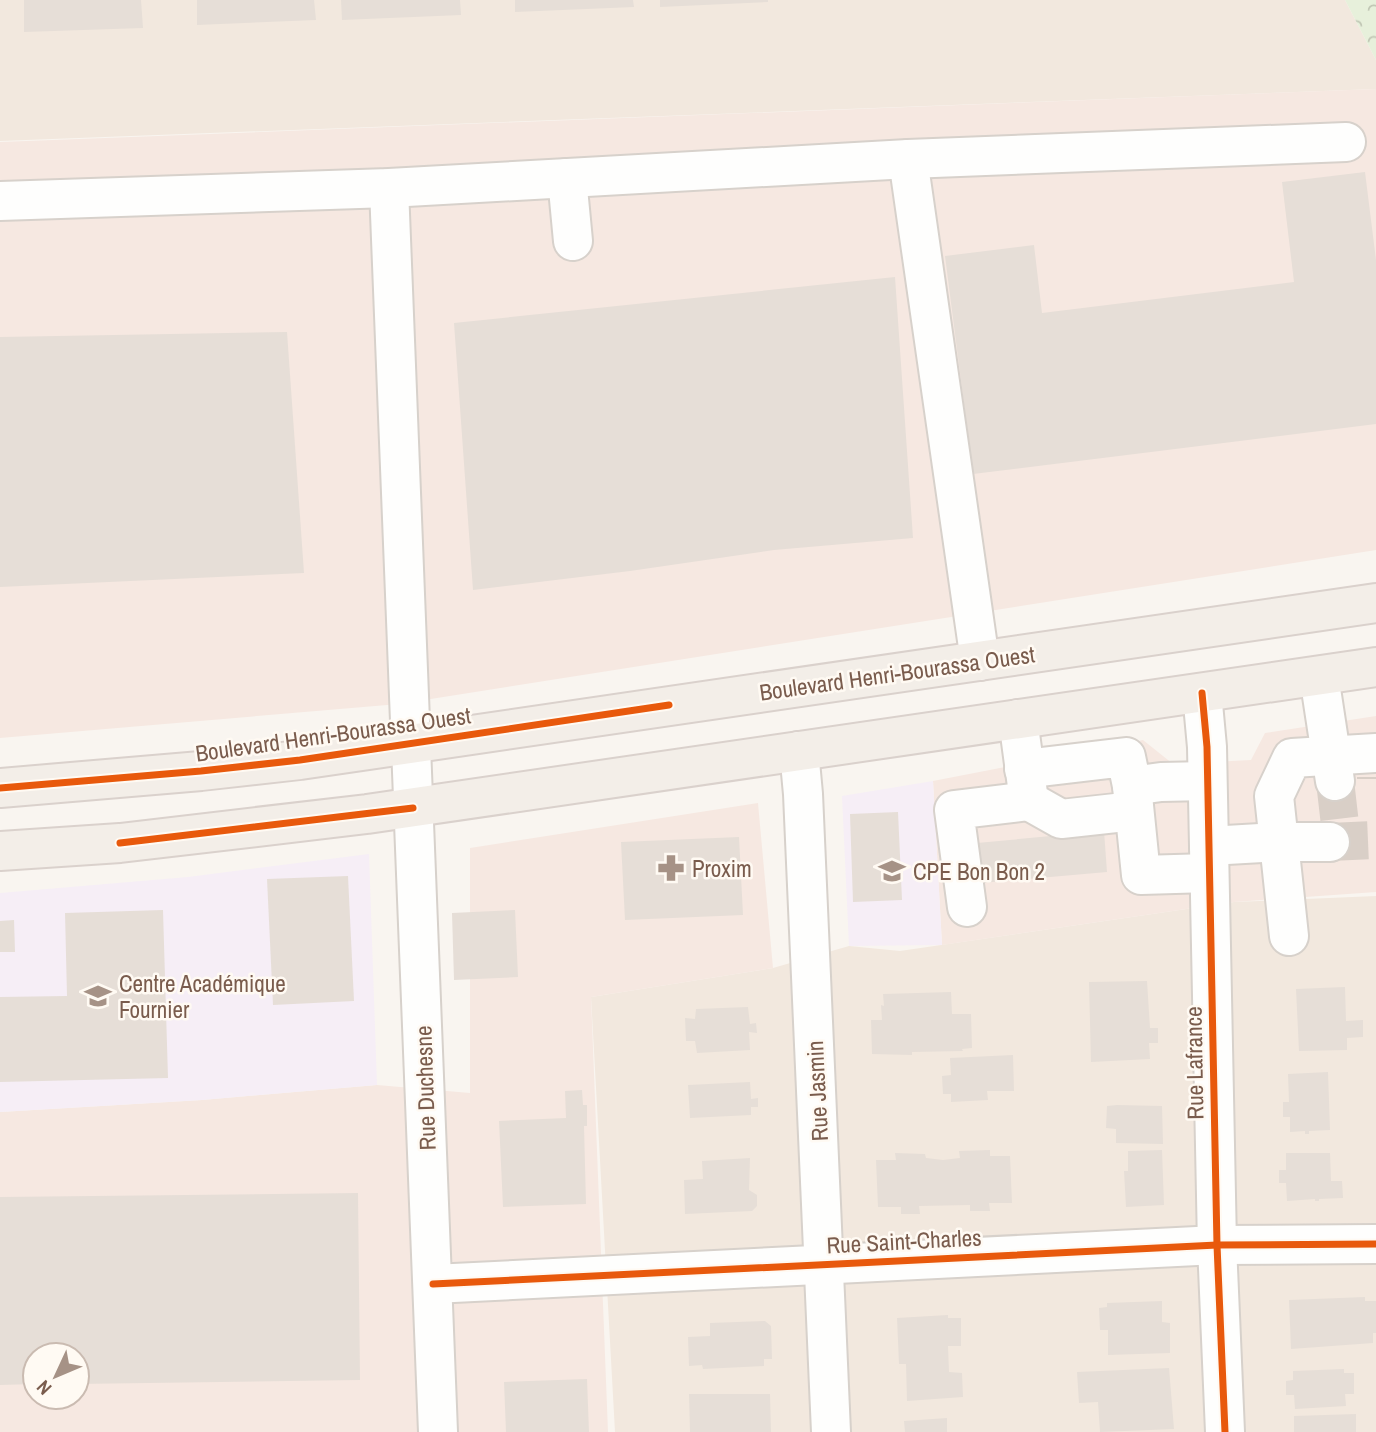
<svg xmlns="http://www.w3.org/2000/svg" width="1376" height="1432" viewBox="0 0 1376 1432" font-family="'Archivo Narrow',sans-serif">
<defs>
<pattern id="forest-crowns" width="20" height="18" patternUnits="userSpaceOnUse" patternTransform="scale(1.75)"><rect width="20" height="18" fill="#e7f0db"/><path d="M2 6a3 3 0 1 1 6 0M12 15a3 3 0 1 1 6 0" fill="none" stroke="#c0c6b4"/></pattern>
</defs>
<rect width="100%" height="100%" fill="#f9f5f0"/>
<!-- residential -->
<g fill="#f2e8de">
<polygon points="0,0 1345,0 1376,60 1376,89 0,141"/>
<polygon points="1376,896 1376,1432 615,1432 591,997 773,968 849,946 900,951 1234,902"/>
</g>
<!-- commercial -->
<g fill="#f6e8e1" fill-rule="evenodd">
<polygon points="1376,89 1376,550 399,704 0,738 0,142"/>
<polygon points="1376,716 1376,892 1234,902 942,945 933,781 1143,740 1173,764 1251,760 1265,733"/>
<path d="M758 803 773 968 591 997 608 1432H0V1112L202 1100 377 1085 470 1093V848ZM35 1355H77V1397H35Z"/>
</g>
<!-- education -->
<g fill="#f6eef6">
<polygon points="933,781 942,945 849,946 842,796"/>
<polygon points="369,854 377,1085 202,1100 0,1112 0,893 188,877"/>
</g>
<!-- forest -->
<polygon fill="url(#forest-crowns)" points="1345,0 1376,0 1376,60"/>
<!-- building -->
<g fill="#e6ded7">
<polygon points="24,0 141,0 143,28 24,32"/>
<polygon points="197,0 314,0 316,20 197,25"/>
<polygon points="341,0 460,0 461,15 342,20"/>
<polygon points="515,0 633,0 634,7 515,12"/>
<polygon points="660,0 768,0 768,2 660,7"/>
<polygon points="1365,172 1376,260 1376,424 973,474 945,256 1034,245 1042,313 1294,282 1282,182"/>
<polygon points="895,277 913,538 774,550 630,571 473,590 454,323"/>
<polygon points="287,332 304,573 0,587 0,337"/>
<polygon points="898,812 902,900 853,902 850,814"/>
<polygon points="1104,831 1107,872 981,883 977,843"/>
<polygon points="739,837 743,915 625,920 621,842"/>
<polygon points="348,876 354,1001 273,1005 267,879"/>
<polygon points="163,910 168,1078 0,1082 0,997 67,996 65,913"/>
<polygon points="515,910 518,977 454,980 452,913"/>
<polygon points="14,920 15,952 0,952 0,921"/>
<polygon points="1147,981 1150,1028 1158,1028 1158,1043 1149,1043 1150,1059 1091,1062 1089,982"/>
<polygon points="1345,987 1346,1021 1363,1020 1363,1037 1347,1038 1347,1050 1299,1051 1296,989"/>
<polygon points="951,992 952,1014 971,1014 972,1048 962,1049 963,1051 912,1052 912,1055 872,1054 871,1020 882,1020 881,1005 884,1006 883,994"/>
<polygon points="748,1007 750,1024 756,1023 757,1033 749,1032 750,1050 697,1053 695,1041 686,1041 685,1018 695,1019 696,1009"/>
<polygon points="1013,1055 1014,1091 987,1091 988,1100 951,1102 951,1094 943,1094 942,1076 951,1075 950,1058"/>
<polygon points="1328,1072 1330,1130 1309,1131 1309,1134 1305,1134 1305,1131 1290,1132 1290,1117 1283,1117 1283,1102 1289,1102 1288,1074"/>
<polygon points="750,1082 751,1099 758,1098 758,1107 751,1107 751,1115 690,1118 688,1085"/>
<polygon points="582,1090 583,1105 587,1105 587,1126 584,1126 586,1204 503,1207 499,1121 566,1118 565,1091"/>
<polygon points="1117,1105 1162,1106 1163,1144 1116,1143 1116,1129 1106,1128 1107,1106"/>
<polygon points="990,1150 990,1156 1010,1156 1012,1203 989,1203 990,1211 970,1211 970,1205 919,1206 920,1214 901,1214 901,1207 878,1207 876,1160 896,1160 895,1153 925,1154 926,1158 943,1160 960,1158 959,1151"/>
<polygon points="1162,1150 1164,1205 1126,1207 1124,1171 1128,1171 1128,1151"/>
<polygon points="1286,1153 1330,1153 1331,1181 1342,1181 1343,1198 1319,1199 1319,1201 1315,1201 1315,1199 1287,1201 1286,1183 1279,1183 1279,1170 1286,1170"/>
<polygon points="750,1158 749,1190 757,1195 757,1206 752,1211 685,1214 684,1180 703,1179 702,1161"/>
<polygon points="358,1193 360,1380 77,1384 77,1355 35,1355 35,1384 0,1385 0,1197"/>
<polygon points="1365,1297 1365,1301 1376,1301 1376,1333 1373,1333 1373,1343 1291,1349 1289,1300"/>
<polygon points="1162,1301 1162,1322 1170,1323 1170,1353 1108,1355 1108,1330 1100,1330 1099,1308 1107,1307 1107,1303"/>
<polygon points="948,1315 948,1318 961,1318 961,1346 948,1346 949,1372 962,1373 963,1397 907,1401 906,1364 899,1364 897,1318"/>
<polygon points="765,1321 771,1326 772,1359 764,1359 764,1366 703,1369 702,1365 689,1366 688,1337 710,1336 710,1323"/>
<polygon points="1169,1368 1174,1429 1100,1432 1098,1402 1079,1403 1077,1372"/>
<polygon points="1344,1369 1344,1373 1354,1373 1354,1394 1345,1394 1346,1406 1295,1409 1294,1395 1286,1395 1286,1381 1293,1380 1293,1371"/>
<polygon points="587,1379 589,1432 506,1432 504,1382"/>
<polygon points="689,1394 770,1394 771,1432 690,1432"/>
<polygon points="1356,1414 1356,1432 1294,1432 1294,1416"/>
<polygon points="947,1418 947,1432 905,1432 904,1421"/>
</g>
<g fill="none" stroke-linecap="round" stroke-linejoin="round">
<!-- minor-tunnel -->
<g stroke="#d9cfc7" stroke-width="38" stroke-dasharray="38 19" stroke-linecap="butt">
<polyline points="1376,777 1376,779"/>
<polyline points="1335,781 1342,842"/>
<polyline points="1330,842 1376,840"/>
</g>
<defs>
<g id="minor">
<polyline points="908,159 980,661"/>
<polyline points="567,178 573,241"/>
<polyline points="389,188 438,1432"/>
<polyline points="0,201 389,188 908,159 1346,142"/>
<polyline points="1319,676 1335,781"/>
<polyline points="1202,693 1207,747 1217,1245 1225,1432"/>
<polyline points="1018,719 1029,801 1061,819 1134,811"/>
<polyline points="799,751 803,794 831,1432"/>
<polyline points="1024,769 1126,757 1132,786 1141,875 1209,873"/>
<polyline points="1132,786 1161,782 1207,781"/>
<polyline points="1209,846 1279,842 1330,842"/>
<polyline points="967,907 954,810 1029,801"/>
<polyline points="1289,936 1274,796 1292,758 1376,753"/>
<polyline points="433,1284 1217,1245 1376,1244"/>
</g>
<g id="major">
<polyline points="0,788 201,771 300,760 1376,603"/>
<polyline points="0,851 120,843 367,814 1376,667"/>
</g>
</defs>
<!-- minor casing -->
<use href="#minor" stroke="#d7d1cb" stroke-width="42"/>
<!-- major casing -->
<use href="#major" stroke="#dad1cc" stroke-width="42"/>
<!-- minor -->
<use href="#minor" stroke="#fefefd" stroke-width="38"/>
<!-- major -->
<use href="#major" stroke="#f3eee8" stroke-width="38"/>
<defs>
<g id="cycleway">
<polyline points="1202,693 1207,747 1217,1245 1225,1432"/>
<polyline points="0,788 201,771 300,760 669,705"/>
<polyline points="120,843 413,808"/>
<polyline points="433,1284 1217,1245 1376,1244"/>
</g>
</defs>
<!-- cycleway casing -->
<use href="#cycleway" stroke="#fffaf3" stroke-width="11"/>
<!-- cycleway -->
<use href="#cycleway" stroke="#e8590c" stroke-width="7"/>
</g>
<!-- icons -->
<defs>
<symbol id="pharmacy-bare" viewBox="-9 -9 18 18"><path d="M-2-6h4v4h4v4h-4v4h-4v-4h-4v-4h4Z" fill="#a69286" stroke="#fffaf3" stroke-width="2.5" paint-order="stroke"/></symbol>
<symbol id="school-bare" viewBox="-9 -9 18 18"><path d="M0-5L7-2L0 1L-7-2ZM-4 1L0 2.5L4 1V4Q0 6-4 4Z" fill="#a69286" stroke="#fffaf3" stroke-width="2.5" paint-order="stroke"/></symbol>
</defs>
<g fill-rule="evenodd">
<use href="#pharmacy-bare" x="652" y="849" width="38" height="38"/>
<use href="#school-bare" x="873" y="852" width="38" height="38"/>
<use href="#school-bare" x="79" y="977" width="38" height="38"/>
</g>
<g text-anchor="middle" dominant-baseline="central" stroke-width="5" stroke-linejoin="round" paint-order="stroke">
<!-- street labels -->
<g font-size="23" fill="#7a5c4d" stroke="#fffaf3">
<text transform="translate(897 673) rotate(-8)">Boulevard Henri-Bourassa Ouest</text>
<text transform="translate(333 734) rotate(-8)">Boulevard Henri-Bourassa Ouest</text>
<text transform="translate(1194 1063) rotate(-91)">Rue Lafrance</text>
<text transform="translate(425 1088) rotate(-92)">Rue Duchesne</text>
<text transform="translate(817 1091) rotate(-93)">Rue Jasmin</text>
<text transform="translate(904 1241) rotate(-3)">Rue Saint-Charles</text>
</g>
<!-- poi labels -->
<g font-size="23" fill="#7a5c4d" stroke="#fffaf3" text-anchor="start">
<text x="692" y="868">Proxim</text>
<text x="913" y="871">CPE Bon Bon 2</text>
<text x="119" y="983">Centre Académique<tspan x="119" dy="26">Fournier</tspan></text>
</g>
</g>
<!-- north arrow -->
<g transform="translate(56 1376) rotate(226)"><circle r="33" fill="#fffaf3" stroke="#cabbb1" stroke-width="2"/>
<path d="M0-5L12 26L0 18L-12 26Z" fill="#a69286"/>
<text y="-10" font-size="19" font-weight="bold" text-anchor="middle" fill="#7a5c4d">N</text>
</g>
</svg>
